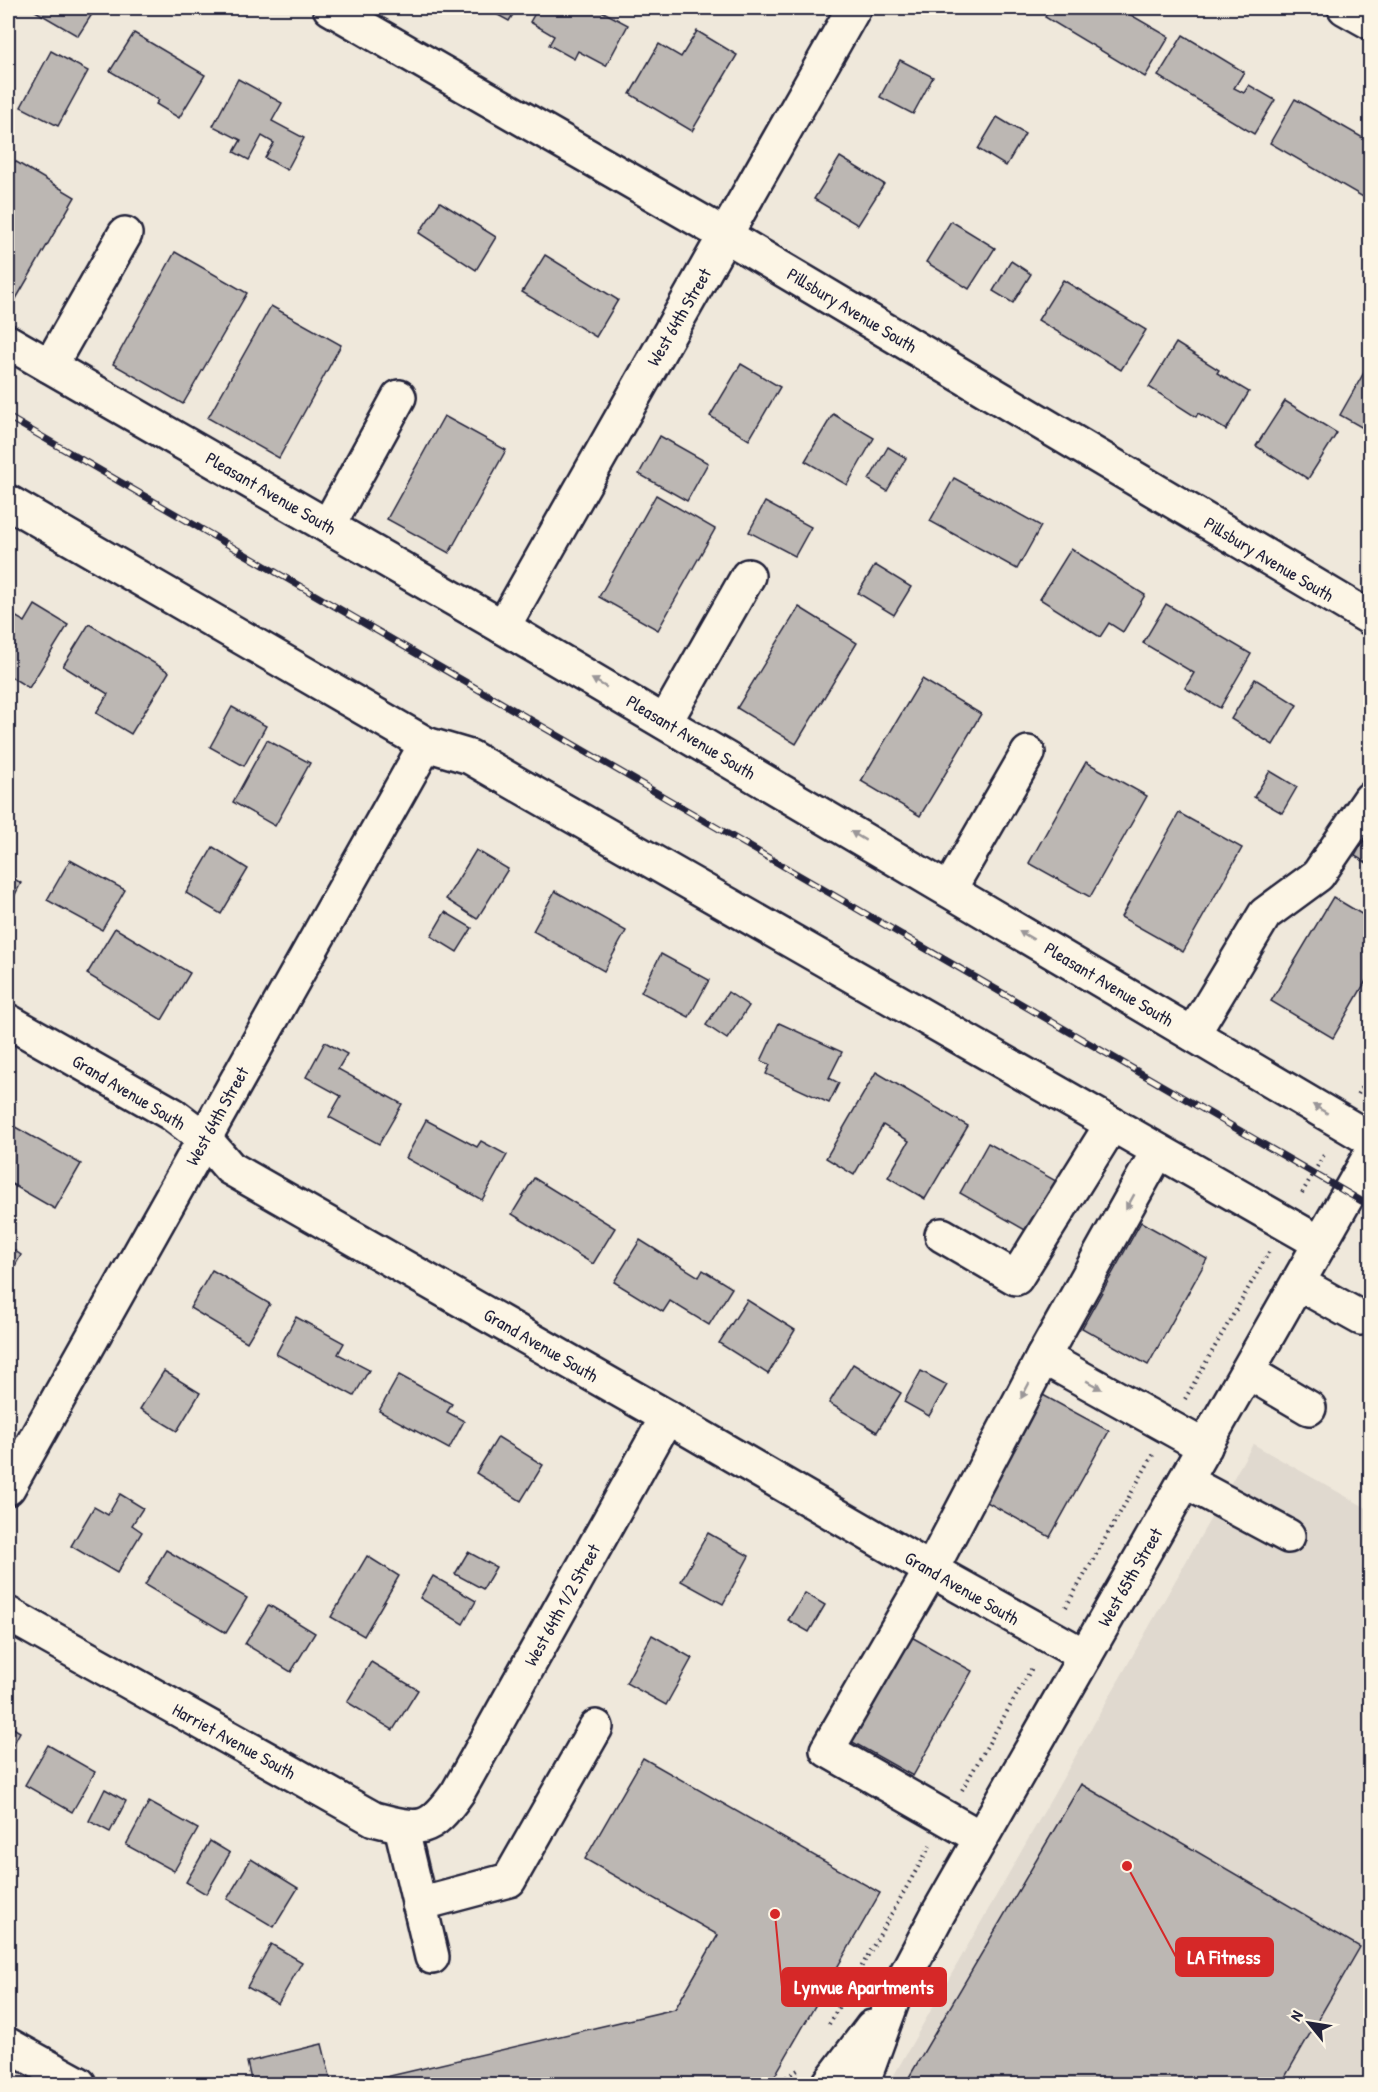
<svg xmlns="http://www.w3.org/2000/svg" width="1378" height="2092" viewBox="0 0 1378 2092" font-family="'Patrick Hand',sans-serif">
<rect width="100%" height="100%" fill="#efe8db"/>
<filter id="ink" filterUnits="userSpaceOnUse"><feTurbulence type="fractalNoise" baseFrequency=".0167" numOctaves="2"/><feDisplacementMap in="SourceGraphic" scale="12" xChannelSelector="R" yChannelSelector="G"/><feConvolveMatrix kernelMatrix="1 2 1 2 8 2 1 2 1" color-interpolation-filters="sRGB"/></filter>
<g filter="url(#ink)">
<!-- built -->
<polygon fill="#e0d9cf" points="1253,1444 1370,1510 1370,2084 889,2084"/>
<!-- building -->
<g fill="#bcb7b3" stroke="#22223b" stroke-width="1.5">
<polygon points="30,8 96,8 78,36"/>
<polygon points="485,8 517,8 509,21"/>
<polygon points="538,8 596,8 628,25 606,66 578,51 574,59 549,45 554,36 530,22"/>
<polygon points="1050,8 1119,8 1169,37 1145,77 1045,17"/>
<polygon points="697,31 737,55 692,131 630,94 659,44 681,57"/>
<polygon points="134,33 205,75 179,118 156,104 159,100 110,71"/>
<polygon points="1183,35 1244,72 1234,88 1244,93 1249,85 1275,100 1254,134 1158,76"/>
<polygon points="51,51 88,71 58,126 21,107"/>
<polygon points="900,60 933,77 913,114 880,97"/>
<polygon points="238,79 282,103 272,121 304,138 287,170 265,158 274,143 262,136 249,160 234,152 241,140 213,126"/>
<polygon points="1295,99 1370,142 1370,201 1270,143"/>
<polygon points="997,117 1025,134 1006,166 978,149"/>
<polygon points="8,157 75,197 13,304 8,300"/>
<polygon points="840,157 884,184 858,225 814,199"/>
<polygon points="440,202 496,237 476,270 419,233"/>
<polygon points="951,221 995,248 969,289 926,262"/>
<polygon points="175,252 247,293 183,404 113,364"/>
<polygon points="545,255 618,300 596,337 522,292"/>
<polygon points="1011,261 1031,274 1013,303 993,291"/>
<polygon points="1063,280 1146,330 1121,370 1038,320"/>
<polygon points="271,306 341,345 279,458 208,418"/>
<polygon points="1176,343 1219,370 1217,373 1249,392 1226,430 1198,413 1196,417 1149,387"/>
<polygon points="741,364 780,387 749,440 710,416"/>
<polygon points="1366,369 1370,371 1370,432 1340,415"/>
<polygon points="1285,401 1337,433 1308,479 1256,446"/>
<polygon points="833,414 874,438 847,485 805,461"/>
<polygon points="444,416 506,450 449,553 387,519"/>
<polygon points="660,436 708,463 687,501 639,474"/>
<polygon points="888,447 906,458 887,491 869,480"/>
<polygon points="954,478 1041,526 1017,569 930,521"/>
<polygon points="656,495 715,529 658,630 599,597"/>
<polygon points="765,502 811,527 795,556 749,532"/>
<polygon points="1071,549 1145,595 1123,632 1109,623 1100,637 1040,599"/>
<polygon points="875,565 911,587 894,615 858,593"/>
<polygon points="1166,604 1251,654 1220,708 1185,688 1194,673 1143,643"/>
<polygon points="35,605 68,625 29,688 8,675 8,612 25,622"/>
<polygon points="799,607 857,643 796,744 737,708"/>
<polygon points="89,624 169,672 131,734 96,713 108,694 63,666"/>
<polygon points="922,679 981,714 920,816 861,781"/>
<polygon points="1255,679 1297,705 1273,745 1231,719"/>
<polygon points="232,707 266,726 244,766 210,747"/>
<polygon points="267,740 310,763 275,826 233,802"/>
<polygon points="1086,762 1147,796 1090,897 1029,863"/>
<polygon points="1270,771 1297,787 1282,813 1254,797"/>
<polygon points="1179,813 1242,848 1183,952 1121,917"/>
<polygon points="1370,829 1370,865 1355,856"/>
<polygon points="213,847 248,869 221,914 186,893"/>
<polygon points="476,850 508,869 477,919 446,899"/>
<polygon points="70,860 125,890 102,930 47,900"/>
<polygon points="8,875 21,883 8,908"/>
<polygon points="555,891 626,931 604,971 533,931"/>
<polygon points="1333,897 1370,919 1370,974 1333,1038 1271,1001"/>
<polygon points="445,912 472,928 457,952 431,936"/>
<polygon points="115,928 190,973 162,1020 87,974"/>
<polygon points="661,954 709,980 689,1017 641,992"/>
<polygon points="728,992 749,1006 727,1039 706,1025"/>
<polygon points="779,1023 842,1052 829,1078 839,1083 829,1103 766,1074 770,1065 761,1061"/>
<polygon points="325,1042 347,1054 338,1069 402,1104 379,1144 329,1117 341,1096 306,1077"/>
<polygon points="876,1072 968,1126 925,1199 888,1177 909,1141 883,1125 854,1175 826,1158"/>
<polygon points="426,1120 477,1147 481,1141 507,1155 482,1200 406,1158"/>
<polygon points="8,1123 81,1164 55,1209 8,1182"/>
<polygon points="988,1143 1063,1185 1034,1235 960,1193"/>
<polygon points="534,1178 615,1228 593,1264 512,1214"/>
<polygon points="1141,1222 1207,1259 1148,1365 1082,1328"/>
<polygon points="640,1240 699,1277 703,1270 732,1288 709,1325 670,1301 663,1312 614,1282"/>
<polygon points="8,1246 21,1255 8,1278"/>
<polygon points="212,1270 270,1304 247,1342 190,1308"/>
<polygon points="747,1300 795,1330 768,1374 719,1343"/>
<polygon points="296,1317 344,1343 338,1354 369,1370 354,1396 276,1354"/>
<polygon points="853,1364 901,1393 877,1432 829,1403"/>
<polygon points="164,1371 200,1393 177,1431 140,1409"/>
<polygon points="921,1371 947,1385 929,1416 904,1402"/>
<polygon points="399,1375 452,1404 447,1412 464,1421 449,1449 379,1411"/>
<polygon points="1041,1394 1109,1431 1050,1537 983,1500"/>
<polygon points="498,1437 543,1465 521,1501 476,1473"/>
<polygon points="120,1494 143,1508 132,1525 142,1532 117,1573 71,1546 94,1507 108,1515"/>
<polygon points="708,1533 749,1556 723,1604 681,1581"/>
<polygon points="166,1550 247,1598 226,1633 145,1585"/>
<polygon points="468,1552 496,1567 483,1589 455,1574"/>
<polygon points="367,1556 399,1576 364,1636 331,1617"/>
<polygon points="433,1576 476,1601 463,1624 420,1598"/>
<polygon points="805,1593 825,1605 809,1632 788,1620"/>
<polygon points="269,1605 315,1633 291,1672 245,1644"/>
<polygon points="652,1635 692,1658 666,1705 626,1683"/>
<polygon points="908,1635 972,1671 913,1776 849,1740"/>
<polygon points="371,1662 418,1690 393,1730 347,1702"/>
<polygon points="8,1725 20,1732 8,1754"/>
<polygon points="48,1745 95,1772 72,1812 25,1785"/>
<polygon points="643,1758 880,1893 770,2084 356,2084 675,2009 718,1935 585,1859"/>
<polygon points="1081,1784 1360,1947 1281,2084 905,2084"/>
<polygon points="105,1789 126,1801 110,1832 89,1821"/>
<polygon points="149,1802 198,1829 174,1871 126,1845"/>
<polygon points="210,1841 230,1853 206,1894 186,1882"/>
<polygon points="251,1859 298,1888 274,1927 227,1899"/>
<polygon points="271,1944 302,1962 278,2004 247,1987"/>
<polygon points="322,2044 332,2084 234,2084 251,2080 247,2062"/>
</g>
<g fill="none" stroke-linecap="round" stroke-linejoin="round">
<defs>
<g id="minor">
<polyline points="330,8 725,235 1370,618"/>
<polyline points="1345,8 1370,22"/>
<polyline points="8,342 503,627 1370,1139"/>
<polyline points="50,366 125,234"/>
<polyline points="8,502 426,744 470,757 1320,1243"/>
<polyline points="328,526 399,397"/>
<polyline points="503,627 854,8"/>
<polyline points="665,722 748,576"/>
<polyline points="949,890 1028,753"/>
<polyline points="8,1021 172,1114 205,1139 230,1168 667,1417 931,1570 1085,1656"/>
<polyline points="1193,1034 1265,914 1318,875 1370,799"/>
<polyline points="942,1235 1016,1278 1112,1124"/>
<polyline points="1298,1283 1361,1318"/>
<polyline points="1043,1357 1205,1447"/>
<polyline points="1248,1372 1309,1408"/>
<polyline points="1185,1481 1288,1536"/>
<polyline points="8,1488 426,744"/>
<path d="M8 1614 374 1819C421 1831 429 1833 458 1792L667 1417"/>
<polyline points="401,1826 432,1957"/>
<polyline points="981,1838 827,1750 931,1570 1043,1357 1158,1151"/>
<polyline points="419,1904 509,1880 596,1727"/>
<polyline points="8,2045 79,2084"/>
<polyline points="829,2084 872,2027"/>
<polyline points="862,2084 893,1999 939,1912 1370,1156"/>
</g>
</defs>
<!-- minor casing -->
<use href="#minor" stroke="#22223b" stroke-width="38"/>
<!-- path -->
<g stroke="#22223b" stroke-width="4" stroke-dasharray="1.5 4.5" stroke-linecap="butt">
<polyline points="1358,1094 1370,1071"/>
<polyline points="1302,1193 1325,1153"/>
<polyline points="1185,1399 1269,1252"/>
<polyline points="1066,1607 1153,1455"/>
<polyline points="962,1790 1033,1666"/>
<polyline points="829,2024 930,1846"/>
<polyline points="776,2084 798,2070"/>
</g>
<!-- minor -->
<use href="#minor" stroke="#fcf5e5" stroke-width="33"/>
<defs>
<polyline id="rail" points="8,417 1370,1206"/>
</defs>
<!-- rail casing -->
<use href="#rail" stroke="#22223b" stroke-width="7"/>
<!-- rail -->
<use href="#rail" stroke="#fcf5e5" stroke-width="4.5" stroke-dasharray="14" stroke-linecap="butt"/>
</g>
<!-- one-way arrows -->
<defs><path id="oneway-solid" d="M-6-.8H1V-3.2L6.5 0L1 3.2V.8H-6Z" transform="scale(1.5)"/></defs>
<g fill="#9a9698">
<use href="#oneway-solid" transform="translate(599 683) rotate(-150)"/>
<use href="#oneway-solid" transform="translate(858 836) rotate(-149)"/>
<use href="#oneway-solid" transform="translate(1026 935) rotate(-149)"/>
<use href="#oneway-solid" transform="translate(1320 1109) rotate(-149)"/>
<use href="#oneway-solid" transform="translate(1130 1202) rotate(119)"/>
<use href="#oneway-solid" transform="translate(1094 1385) rotate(29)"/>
<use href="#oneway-solid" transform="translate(1025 1391) rotate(118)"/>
</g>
</g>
<g text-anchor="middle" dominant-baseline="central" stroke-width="6" stroke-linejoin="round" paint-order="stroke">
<!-- street labels -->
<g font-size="18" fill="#22223b" stroke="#fcf5e5">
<text transform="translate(852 310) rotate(31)">Pillsbury Avenue South</text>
<text transform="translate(679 317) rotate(-60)">West 64th Street</text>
<text transform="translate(271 493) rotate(30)">Pleasant Avenue South</text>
<text transform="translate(1269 559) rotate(31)">Pillsbury Avenue South</text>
<text transform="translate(691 737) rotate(31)">Pleasant Avenue South</text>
<text transform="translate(1109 984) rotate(31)">Pleasant Avenue South</text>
<text transform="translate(129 1092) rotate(31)">Grand Avenue South</text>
<text transform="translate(217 1116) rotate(-61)">West 64th Street</text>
<text transform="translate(541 1345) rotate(30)">Grand Avenue South</text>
<text transform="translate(1130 1577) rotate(-60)">West 65th Street</text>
<text transform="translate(962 1588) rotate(30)">Grand Avenue South</text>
<text transform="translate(562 1605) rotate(-61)">West 64th 1/2 Street</text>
<text transform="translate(234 1741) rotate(29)">Harriet Avenue South</text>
</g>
</g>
<!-- callouts -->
<path fill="none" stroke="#d62828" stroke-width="2" d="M1127 1866L1176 1957M775 1914L782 1987"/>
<g fill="#d62828" stroke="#fcf5e5" stroke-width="2">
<circle cx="1127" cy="1866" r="6"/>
<circle cx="775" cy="1914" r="6"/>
</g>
<g fill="#d62828" stroke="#d62828" stroke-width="2">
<rect x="1176" y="1938" width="97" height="38" rx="6"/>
<rect x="782" y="1968" width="164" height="38" rx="6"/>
</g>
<g font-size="20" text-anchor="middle" font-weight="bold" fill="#fff">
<text x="1224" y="1964">LA Fitness</text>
<text x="864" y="1994">Lynvue Apartments</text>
</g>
<!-- margin -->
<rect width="1378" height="2092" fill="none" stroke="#fcf5e5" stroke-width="30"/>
<rect x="15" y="15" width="1348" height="2062" fill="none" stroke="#22223b" stroke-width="2" filter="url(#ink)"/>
<!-- north arrow -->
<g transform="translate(1309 2023) rotate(300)" stroke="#fcf5e5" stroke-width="4.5" paint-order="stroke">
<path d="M0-4.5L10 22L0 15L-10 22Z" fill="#22223b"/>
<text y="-9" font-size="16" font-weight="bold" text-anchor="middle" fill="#22223b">N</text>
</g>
</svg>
